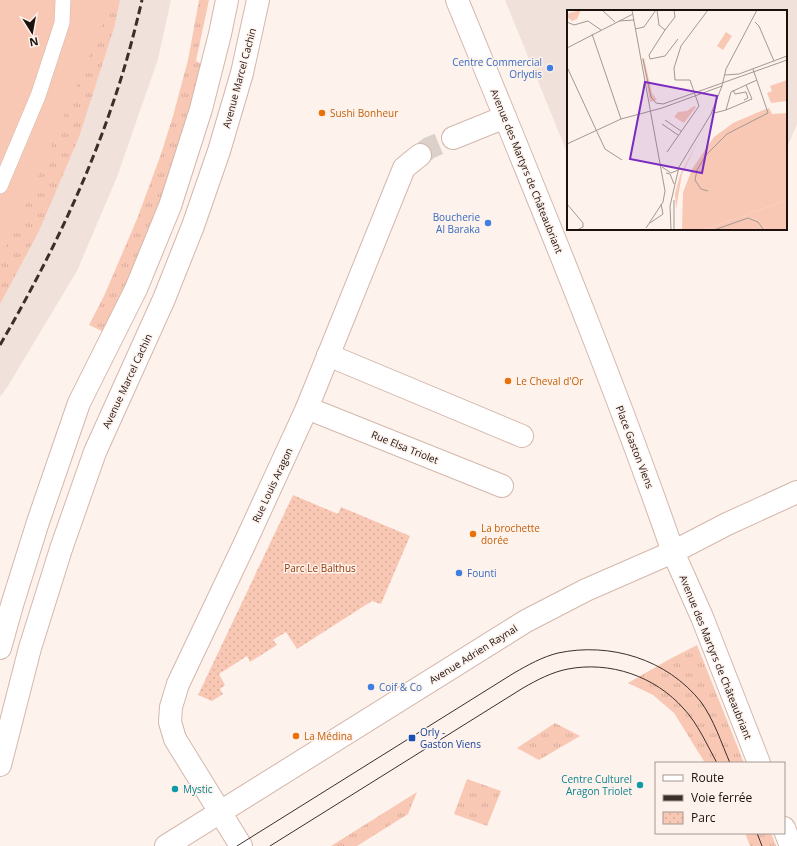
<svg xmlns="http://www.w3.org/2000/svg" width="797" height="846" viewBox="0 0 797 846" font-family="'Open Sans',sans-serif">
<defs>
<pattern id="grass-tufts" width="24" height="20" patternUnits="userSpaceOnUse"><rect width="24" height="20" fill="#f9c8b4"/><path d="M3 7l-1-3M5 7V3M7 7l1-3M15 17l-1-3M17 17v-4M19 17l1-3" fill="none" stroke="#d5ab9a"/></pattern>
<pattern id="park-dots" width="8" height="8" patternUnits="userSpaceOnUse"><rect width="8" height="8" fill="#f9c8b4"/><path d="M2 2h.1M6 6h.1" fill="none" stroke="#d5ab9a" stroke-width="1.8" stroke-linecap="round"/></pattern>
</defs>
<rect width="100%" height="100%" fill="#fef2ed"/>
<!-- built -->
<g fill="#f1e1db">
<polygon points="113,0 171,0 158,59 117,177 77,271 8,386 0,397 0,258"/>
<polygon points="505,0 797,0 797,124 786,150 786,11 568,11 568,155"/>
</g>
<!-- grass -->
<g fill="url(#grass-tufts)">
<polygon points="90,0 120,0 114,28 79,137 39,231 0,304 0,222"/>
<polygon points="199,0 209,0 196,61 204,65 191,114 147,240 104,332 89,325 104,296 137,219 161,154 173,116 188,60"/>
<polygon points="697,645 744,763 705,763 674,713 653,695 628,683 668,660"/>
<polygon points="555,723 580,736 539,760 517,748"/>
<polygon points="467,779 501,791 487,826 454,814"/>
<polygon points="417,792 408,814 357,846 331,846"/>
<polygon points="745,833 771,833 776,846 750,846"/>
</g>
<!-- park -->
<polygon fill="url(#park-dots)" points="293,495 338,514 341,507 410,536 381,604 372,601 297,649 286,632 273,640 277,645 250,662 247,656 219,674 225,685 220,689 223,694 212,701 198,695"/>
<!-- garden -->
<polygon fill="#f9c8b4" points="0,0 113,0 34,186 0,258"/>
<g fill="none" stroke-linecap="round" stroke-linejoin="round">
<!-- street-tunnel -->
<polyline stroke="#dcd0cb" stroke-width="22" stroke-dasharray="22 11" stroke-linecap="butt" points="420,155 429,148 453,138"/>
<defs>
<polyline id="lane" points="0,186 38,96 62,23 63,0"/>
<g id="street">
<path d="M457 0C532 183 608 365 673 552L727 524 797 492"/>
<polyline points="453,138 505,117"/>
<polyline points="328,355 522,436"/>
<polyline points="307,408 502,486"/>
<polyline points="241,846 175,739 170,722 171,707 178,684 245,543 307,408 404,168 420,155"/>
</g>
<g id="secondary">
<polyline points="784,828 791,846"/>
<polyline points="166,846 526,621 586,590 673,552 702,617 759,763"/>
</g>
<g id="primary">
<polyline points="0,648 12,605 38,522 79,403 136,289 170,206 201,109 220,34 227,0"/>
<polyline points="0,765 30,648 61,549 95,452 164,299 193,226 219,151 242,73 258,0"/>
</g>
</defs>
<!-- lane casing -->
<use href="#lane" stroke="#d4b7ab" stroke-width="16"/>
<!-- street casing -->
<use href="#street" stroke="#d4b7ab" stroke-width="24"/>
<!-- secondary casing -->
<use href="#secondary" stroke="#d4b7ab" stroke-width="24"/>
<!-- primary casing -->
<use href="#primary" stroke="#d4b7ab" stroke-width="24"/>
<!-- lane -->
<use href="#lane" stroke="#fff" stroke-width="15"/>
<!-- street -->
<use href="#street" stroke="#fff" stroke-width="22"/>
<!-- secondary -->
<use href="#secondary" stroke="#fff" stroke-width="22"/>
<!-- primary -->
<use href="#primary" stroke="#fff" stroke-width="22"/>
<!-- tram -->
<g stroke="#3a2f2b" stroke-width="1">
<polyline points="757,833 762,846"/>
<path d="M237 846 514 673C528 665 542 657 558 653 610 642 667 659 701 702 714 720 721 742 730 763"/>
<path d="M270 846 523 688C537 680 552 672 568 669 610 661 655 676 684 709 698 724 707 745 717 763"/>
</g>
<!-- rail -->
<path stroke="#3a2f2b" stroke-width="3" stroke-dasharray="8 4" stroke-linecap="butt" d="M0 345C47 264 88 180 117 91 127 61 135 30 142 0"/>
</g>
<!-- markers -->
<g fill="#3f7fe0" stroke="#fef2ed" stroke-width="1.5">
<circle cx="550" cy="68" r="4"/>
<circle cx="488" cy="223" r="4"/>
<circle cx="459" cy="573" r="4"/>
<circle cx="371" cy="687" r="4"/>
</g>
<g fill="#e8710a" stroke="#fef2ed" stroke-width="1.5">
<circle cx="322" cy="113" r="4"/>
<circle cx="508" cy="381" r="4"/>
<circle cx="473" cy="534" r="4"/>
<circle cx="296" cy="736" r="4"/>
</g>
<rect fill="#1a4fb4" stroke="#fef2ed" stroke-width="1.5" x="408" y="734" width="8" height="8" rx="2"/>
<g fill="#0f9aa8" stroke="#fef2ed" stroke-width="1.5">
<circle cx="640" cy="785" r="4"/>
<circle cx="175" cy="789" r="4"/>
</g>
<g text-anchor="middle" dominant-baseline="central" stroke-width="3" stroke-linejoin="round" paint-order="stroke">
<!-- shop labels -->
<g font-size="10" fill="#366cbe" stroke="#fef2ed" text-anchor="end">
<text x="542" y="62">Centre Commercial<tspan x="542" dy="12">Orlydis</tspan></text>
<text x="480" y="217">Boucherie<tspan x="480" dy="12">Al Baraka</tspan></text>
<text x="467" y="573" text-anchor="start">Founti</text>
<text x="379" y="687" text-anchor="start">Coif &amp; Co</text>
</g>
<!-- street labels -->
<g font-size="10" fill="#1c110d" stroke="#fef2ed">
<text transform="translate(239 78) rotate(-75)">Avenue Marcel Cachin</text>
<text transform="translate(527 171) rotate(68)">Avenue des Martyrs de Châteaubriant</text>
<text transform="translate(127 381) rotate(-65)">Avenue Marcel Cachin</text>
<text transform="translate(405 447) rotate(22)">Rue Elsa Triolet</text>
<text transform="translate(635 447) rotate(69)">Place Gaston Viens</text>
<text transform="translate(272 485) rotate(-65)">Rue Louis Aragon</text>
<text transform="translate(473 654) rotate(-32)">Avenue Adrien Raynal</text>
<text transform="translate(716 657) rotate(68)">Avenue des Martyrs de Châteaubriant</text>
</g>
<!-- food labels -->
<g font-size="10" fill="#c56008" stroke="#fef2ed" text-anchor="start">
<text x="330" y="113">Sushi Bonheur</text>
<text x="516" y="381">Le Cheval d'Or</text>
<text x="481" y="528">La brochette<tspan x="481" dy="12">dorée</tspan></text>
<text x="304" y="736">La Médina</text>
</g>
<!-- park labels -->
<g font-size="10" fill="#933500" stroke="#fef2ed">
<text x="320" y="568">Parc Le Balthus</text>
</g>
<!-- transit labels -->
<g font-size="10" fill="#164399" stroke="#fef2ed" text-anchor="start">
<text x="420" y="732">Orly -<tspan x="420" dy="12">Gaston Viens</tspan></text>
</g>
<!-- culture labels -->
<g font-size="10" fill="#0d838f" stroke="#fef2ed" text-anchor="end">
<text x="632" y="779">Centre Culturel<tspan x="632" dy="12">Aragon Triolet</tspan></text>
<text x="183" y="789" text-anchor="start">Mystic</text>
</g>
</g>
<!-- overview -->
<g transform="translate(567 10)">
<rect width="220" height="220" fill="#fef2ed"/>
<path d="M14 0 10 9 5 11 0 7 2 3ZM75 48H77L85 83 90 90 83 92ZM199 99 200 103 116 183 125 159 147 127 166 113ZM131 131 115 164 109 199 108 184 113 165Z" fill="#f9c8b4"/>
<path d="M175 206 191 210 199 220H136Z" fill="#f9c8b4"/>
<path d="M220 70V91L204 93 200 83 205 81 203 76ZM127 96 129 97 117 113 107 107 111 102 120 101ZM220 190V220H199L191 210 175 206Z" fill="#f9c8b4"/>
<path d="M159 22 165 26 156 40 150 36ZM202 98 205 104 220 103V190L136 220H115L116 183 124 163 135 146 146 131 160 120 197 103V100Z" fill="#f9c8b4"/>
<path fill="none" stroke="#a49893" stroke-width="1" d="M35 0 48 12M65 0 98 181 96 192 79 218M90 0 92 15 98 20 82 45 83 49 98 46 111 29M52 11 67 10M0 12 7 15 21 11 34 20M188 12 192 16 207 51M68 19 77 17 89 0M98 20 108 7 107 0M25 24 54 109M0 38 66 4M76 49 84 87 89 93 96 94 220 50M0 57 38 139 55 150M158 65 172 64 220 46M179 75 190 70M166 80 168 84 179 82 181 88 177 90M147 103 159 100 185 89 179 75 164 82 159 100M98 110 114 121M95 114 111 125M0 134 54 109 95 98 155 76M100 142 132 96 123 70H108L107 58 114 36 141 0M95 157 104 163 111 160M99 163 103 164 107 174M141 181 134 179 128 170 130 160 139 145 160 124 201 103 186 59M107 190V220M0 194 16 213V217L10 220M83 213 96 204 94 194M104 220 103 196 112 157 144 104 155 76 159 59 190 0M147 220 181 208 191 212 197 220"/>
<path fill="#7b2cbf" fill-opacity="0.15" stroke="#7b2cbf" stroke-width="2" d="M78 72 150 86 135 163 63 149Z"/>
<rect width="220" height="220" fill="none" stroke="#1c110d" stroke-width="2"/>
</g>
<!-- legend -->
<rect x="655" y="762" width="130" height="72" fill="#fef2ed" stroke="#a49893"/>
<rect x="663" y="775" width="20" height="6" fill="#ffffff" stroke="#a49893"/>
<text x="691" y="782" font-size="12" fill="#1c110d">Route</text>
<rect x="663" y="795" width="20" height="6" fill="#3a2f2b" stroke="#a49893"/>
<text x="691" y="802" font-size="12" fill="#1c110d">Voie ferrée</text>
<rect x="663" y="812" width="20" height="12" fill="url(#park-dots)" stroke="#a49893"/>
<text x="691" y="822" font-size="12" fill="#1c110d">Parc</text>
<!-- north arrow -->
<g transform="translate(32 32) rotate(169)" stroke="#fef2ed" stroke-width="3" paint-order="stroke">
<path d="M0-3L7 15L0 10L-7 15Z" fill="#1c110d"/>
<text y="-6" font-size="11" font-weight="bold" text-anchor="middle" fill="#1c110d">N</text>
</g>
</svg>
